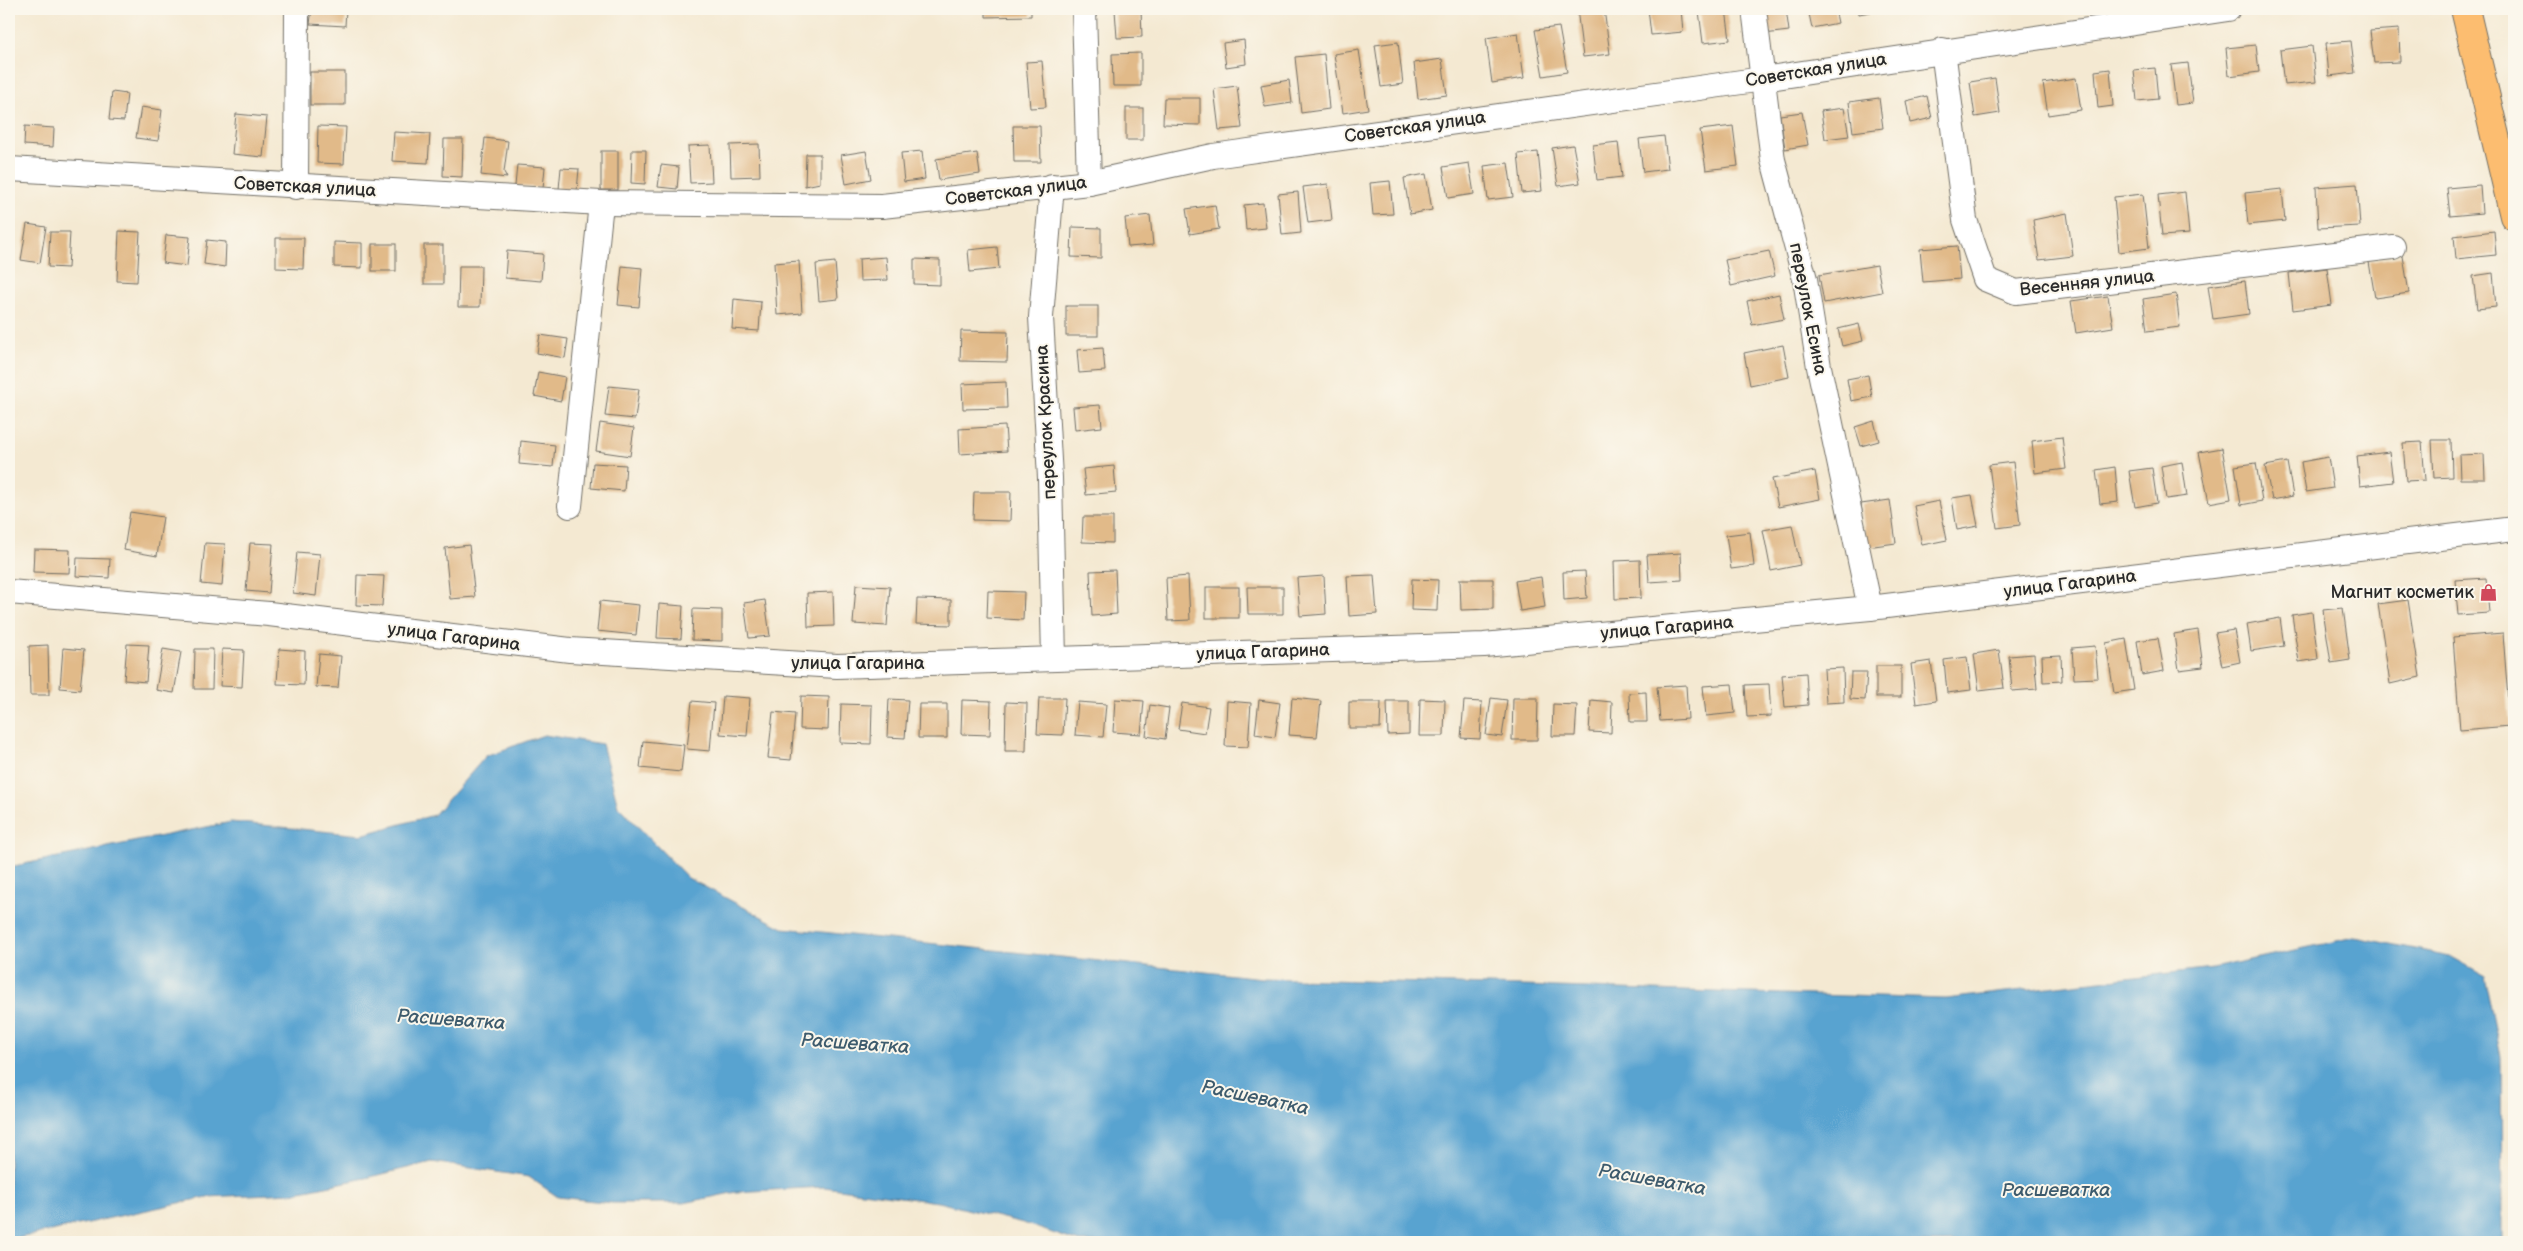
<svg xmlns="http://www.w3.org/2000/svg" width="2523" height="1251" viewBox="0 0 2523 1251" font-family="'Balsamiq Sans',sans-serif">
<rect width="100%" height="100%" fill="#fbf7ec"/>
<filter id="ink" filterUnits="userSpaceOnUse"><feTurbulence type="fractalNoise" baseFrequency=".02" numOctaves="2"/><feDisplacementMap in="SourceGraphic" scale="10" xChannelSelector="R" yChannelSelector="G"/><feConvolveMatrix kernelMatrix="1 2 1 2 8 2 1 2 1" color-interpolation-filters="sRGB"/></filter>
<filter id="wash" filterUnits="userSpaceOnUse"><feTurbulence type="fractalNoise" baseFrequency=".0096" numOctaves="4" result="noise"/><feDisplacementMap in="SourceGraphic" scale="20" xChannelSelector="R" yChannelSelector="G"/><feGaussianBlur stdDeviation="1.12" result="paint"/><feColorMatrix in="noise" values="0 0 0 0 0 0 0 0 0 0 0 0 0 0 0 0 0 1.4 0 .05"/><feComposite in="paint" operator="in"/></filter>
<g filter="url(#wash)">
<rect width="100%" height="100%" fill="#f4e9d2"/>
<!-- water -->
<polygon fill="#58a3d0" stroke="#42677e" points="544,735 602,744 618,806 688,878 783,928 1263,978 1945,999 2213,968 2355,937 2450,956 2484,975 2501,1057 2502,1242 1079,1242 1023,1223 938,1202 824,1187 736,1192 684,1203 612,1203 558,1197 529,1177 432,1162 366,1178 291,1193 207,1197 9,1240 9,867 231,822 361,835 434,815 486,756"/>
<g id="blocks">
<!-- building -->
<g fill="#e1ba89">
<polygon points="312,9 346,9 345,26 310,24"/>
<polygon points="986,9 1031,9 1031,16 986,17"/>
<polygon points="1141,9 1142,37 1117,38 1115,10"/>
<polygon points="1577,9 1604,9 1610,54 1583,57"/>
<polygon points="1648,9 1681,9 1683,32 1651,35"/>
<polygon points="1711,9 1726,9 1730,40 1703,43 1699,11"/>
<polygon points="1761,9 1786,9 1789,31 1764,34"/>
<polygon points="1808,9 1835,9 1838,23 1812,28"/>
<polygon points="1858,9 1881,9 1881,10 1859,14"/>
<polygon points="1559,27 1567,72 1543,76 1535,30"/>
<polygon points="2399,29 2400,62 2374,63 2370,31"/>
<polygon points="1518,33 1524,78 1492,83 1486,38"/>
<polygon points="1244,40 1246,64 1226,67 1223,43"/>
<polygon points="2351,41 2355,73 2329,76 2326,43"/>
<polygon points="1398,42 1403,84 1381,87 1375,45"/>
<polygon points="2256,45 2259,72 2229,76 2226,48"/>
<polygon points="2312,46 2316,82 2284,85 2280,50"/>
<polygon points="1359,50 1368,109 1343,113 1334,54"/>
<polygon points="1141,53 1141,86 1113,86 1112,54"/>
<polygon points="1324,54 1329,109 1301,113 1295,57"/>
<polygon points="1442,59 1447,95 1418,99 1414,63"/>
<polygon points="1042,61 1046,107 1030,108 1026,62"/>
<polygon points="2188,63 2193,103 2176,105 2171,65"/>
<polygon points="2155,68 2158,99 2137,101 2134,70"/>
<polygon points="2110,69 2113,106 2098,108 2095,71"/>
<rect x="310" y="72" width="35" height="33"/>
<polygon points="1995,78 2000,113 1975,117 1970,82"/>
<polygon points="2076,78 2081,110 2048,115 2043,83"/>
<polygon points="1289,80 1292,103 1265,107 1261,85"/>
<polygon points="1237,86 1242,128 1219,130 1214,89"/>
<polygon points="112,92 127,94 124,121 109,120"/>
<polygon points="1927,96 1932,118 1910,123 1906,101"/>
<polygon points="1164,98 1200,98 1200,125 1163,124"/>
<polygon points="1879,98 1883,128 1853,132 1849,102"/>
<polygon points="141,107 162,110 158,141 136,138"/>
<rect x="1126" y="108" width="17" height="32"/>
<polygon points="1844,108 1849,136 1825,139 1821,111"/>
<polygon points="1802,112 1808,145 1785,149 1780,115"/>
<polygon points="236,114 267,117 263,157 232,154"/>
<polygon points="25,126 54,128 53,147 24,145"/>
<polygon points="318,126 346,127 344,164 317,163"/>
<polygon points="1013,126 1040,126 1041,162 1014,162"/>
<polygon points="1733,126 1738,166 1706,170 1700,130"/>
<polygon points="394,132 430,134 428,163 392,161"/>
<polygon points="1664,136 1668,169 1643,172 1639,139"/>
<polygon points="485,138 508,141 504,172 507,178 481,175"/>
<polygon points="444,139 463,139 462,177 443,176"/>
<polygon points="1618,142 1622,177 1597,180 1593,145"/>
<polygon points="759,144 760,176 731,177 730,145"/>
<polygon points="710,145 712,182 690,183 688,146"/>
<polygon points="1573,145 1580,183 1558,186 1552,148"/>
<polygon points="632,150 646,150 645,184 631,183"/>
<rect x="601" y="151" width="17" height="39"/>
<polygon points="866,151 871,179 846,184 841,155"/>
<polygon points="922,151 925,179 904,182 901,153"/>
<polygon points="1538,152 1542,191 1522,193 1518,154"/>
<polygon points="977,153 980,174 939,180 936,159"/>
<polygon points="806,154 820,154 820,183 805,186"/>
<polygon points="1469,163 1474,194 1448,198 1443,167"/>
<polygon points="1508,163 1513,197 1488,200 1484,166"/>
<polygon points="517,165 545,167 543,188 515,186"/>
<polygon points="661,165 679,167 677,189 658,187"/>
<polygon points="561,168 579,169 577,191 559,189"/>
<polygon points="1426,174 1432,210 1410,214 1404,178"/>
<polygon points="1390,181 1393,214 1373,215 1370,183"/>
<polygon points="1328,184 1332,220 1308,223 1303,187"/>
<polygon points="2357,184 2360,226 2318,228 2316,187"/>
<polygon points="2480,185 2482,213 2450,216 2447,188"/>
<polygon points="2282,189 2285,221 2248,225 2245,193"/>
<polygon points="1298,192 1301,233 1282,235 1278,194"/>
<polygon points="2185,192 2189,234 2162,236 2158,195"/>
<polygon points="2143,194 2149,248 2119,252 2114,197"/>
<polygon points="1263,203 1266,228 1246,230 1244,205"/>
<polygon points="1215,205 1219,229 1190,234 1186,209"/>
<polygon points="2067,213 2073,256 2039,260 2033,220"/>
<polygon points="1150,215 1153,245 1128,247 1125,218"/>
<polygon points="27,224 46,227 40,263 21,260"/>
<polygon points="1072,227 1101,228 1101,258 1071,257"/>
<polygon points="119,231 140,232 137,282 117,281"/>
<polygon points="2494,231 2496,255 2456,259 2454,236"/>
<polygon points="50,232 70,232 68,268 48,267"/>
<polygon points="166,235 190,237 187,266 163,263"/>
<polygon points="276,238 304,238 303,269 276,268"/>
<polygon points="207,240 226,242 225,267 204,264"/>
<polygon points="334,242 362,243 362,268 334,267"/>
<rect x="372" y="244" width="24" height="27"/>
<rect x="424" y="245" width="19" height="39"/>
<polygon points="1957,246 1960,279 1923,282 1920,249"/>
<polygon points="997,247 999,269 970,272 968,250"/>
<polygon points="507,251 543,254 541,281 505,278"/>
<polygon points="1769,251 1775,276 1731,286 1725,260"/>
<polygon points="2403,256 2409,293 2375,298 2369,262"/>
<polygon points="886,257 888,280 860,281 859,259"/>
<polygon points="914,259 940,260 940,285 914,284"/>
<polygon points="799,261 802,313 777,315 774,263"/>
<polygon points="835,262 838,299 819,301 816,264"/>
<polygon points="1877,265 1882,292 1824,303 1819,275"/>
<polygon points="459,266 481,266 480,307 458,307"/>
<polygon points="622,266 642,268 639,307 618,305"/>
<polygon points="2327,268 2332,305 2293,310 2289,273"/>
<polygon points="2493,273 2496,307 2477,309 2473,276"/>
<polygon points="2245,281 2249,314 2213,319 2208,286"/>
<polygon points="1779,294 1784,319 1752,325 1747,301"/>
<polygon points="2176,294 2180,327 2147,331 2143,299"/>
<polygon points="2108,296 2113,327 2076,333 2071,301"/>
<polygon points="734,299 761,302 759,331 732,329"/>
<rect x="1066" y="306" width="32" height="30"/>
<polygon points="1859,324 1863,341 1842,346 1838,329"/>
<polygon points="961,331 1008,332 1007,362 960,361"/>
<polygon points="540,335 568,339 565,358 537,353"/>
<polygon points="1783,345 1789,377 1750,385 1744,353"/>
<polygon points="1103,348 1105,371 1079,373 1077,350"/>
<polygon points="538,372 565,377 561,401 534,396"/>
<polygon points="1868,375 1872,397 1851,401 1847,379"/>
<polygon points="1006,382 1007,408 963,409 962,384"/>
<polygon points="609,386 639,389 635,419 605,416"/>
<polygon points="1100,405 1102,427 1075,430 1073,407"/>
<polygon points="1874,421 1879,441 1861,446 1855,427"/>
<polygon points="600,423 634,428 630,456 596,451"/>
<polygon points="1005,426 1007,451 960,454 959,429"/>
<polygon points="2062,437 2066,469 2035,473 2032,441"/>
<polygon points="2432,440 2451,440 2452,477 2434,478"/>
<polygon points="521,441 555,445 553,467 519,464"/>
<polygon points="2422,442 2425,480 2406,481 2403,443"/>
<polygon points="2222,448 2231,499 2209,503 2199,452"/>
<polygon points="2389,452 2393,482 2360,486 2357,456"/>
<polygon points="2484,454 2485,479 2460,479 2459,455"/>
<polygon points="2328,457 2333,488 2306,492 2301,462"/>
<polygon points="2013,462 2020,525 1997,528 1989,465"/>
<polygon points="2182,462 2187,496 2166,499 2161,466"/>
<polygon points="2287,462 2293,496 2272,500 2265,466"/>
<polygon points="593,463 626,465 624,491 591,488"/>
<polygon points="2256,463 2262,501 2241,505 2235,466"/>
<polygon points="1114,466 1116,492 1086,495 1083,469"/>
<polygon points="2115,467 2118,502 2100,504 2096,470"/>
<polygon points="2152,468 2157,503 2135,507 2129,471"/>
<polygon points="1815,471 1820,499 1778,507 1772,479"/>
<polygon points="974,492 1011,492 1010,521 973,520"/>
<polygon points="1972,495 1978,526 1957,530 1952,498"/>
<polygon points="1890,500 1896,543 1867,547 1861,504"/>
<polygon points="1939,501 1947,540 1922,545 1914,506"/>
<polygon points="130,512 163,517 157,556 124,550"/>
<polygon points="1083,517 1113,517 1113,543 1082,542"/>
<polygon points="1792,525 1800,565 1771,571 1763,530"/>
<polygon points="1750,532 1754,566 1731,569 1726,535"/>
<polygon points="205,543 225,544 222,586 201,584"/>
<polygon points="250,543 273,544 269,593 246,591"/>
<polygon points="469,545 475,597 450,599 445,548"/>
<polygon points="34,549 70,550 69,573 33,572"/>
<polygon points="297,552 320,554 316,596 293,593"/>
<polygon points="1681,553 1682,580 1649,582 1647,555"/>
<polygon points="77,558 110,559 109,578 76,576"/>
<polygon points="1640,560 1641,598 1615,599 1614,561"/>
<polygon points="1115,570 1117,614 1092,616 1090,571"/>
<polygon points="1585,571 1587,598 1564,600 1563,572"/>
<polygon points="357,575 384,576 382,606 356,605"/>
<polygon points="1374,575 1377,614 1349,616 1347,576"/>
<polygon points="1188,576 1190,620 1168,621 1166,578"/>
<polygon points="1324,576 1326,614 1300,616 1297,578"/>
<polygon points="1541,577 1545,607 1520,611 1515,581"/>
<polygon points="2486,578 2489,613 2458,615 2455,580"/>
<polygon points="1412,579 1438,580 1437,611 1411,610"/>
<polygon points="1460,579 1493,579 1493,609 1461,610"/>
<polygon points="856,585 890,587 887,626 853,624"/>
<rect x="1206" y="587" width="33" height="31"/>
<polygon points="1247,587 1283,587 1283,614 1248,614"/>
<polygon points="988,591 1024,592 1023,620 987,618"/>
<polygon points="833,592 834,626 808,627 807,593"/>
<polygon points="917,599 951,600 951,625 916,624"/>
<polygon points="765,600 770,636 749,638 744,603"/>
<polygon points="2408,600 2420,677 2390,684 2378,604"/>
<polygon points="600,601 639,605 636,635 597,631"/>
<polygon points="659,604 683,606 681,639 657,638"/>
<polygon points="2343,608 2350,660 2331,663 2323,610"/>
<polygon points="693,609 722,610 722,641 692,640"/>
<polygon points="2312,612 2318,659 2299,662 2292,615"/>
<polygon points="2280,618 2284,646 2251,651 2247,624"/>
<polygon points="2198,630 2203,667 2179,670 2174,634"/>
<polygon points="2234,630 2240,662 2222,666 2215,633"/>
<polygon points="2503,633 2510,726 2460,730 2453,637"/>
<polygon points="2158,638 2164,671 2142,675 2137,641"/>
<polygon points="2126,639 2134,690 2114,693 2106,643"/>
<polygon points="127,644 149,645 146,682 124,680"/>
<polygon points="48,645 49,695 30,695 29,646"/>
<polygon points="2095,646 2098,678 2074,679 2072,648"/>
<polygon points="63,648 84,650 80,690 60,688"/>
<polygon points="163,649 181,652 174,693 156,690"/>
<polygon points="195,649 213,649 212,689 194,689"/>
<polygon points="222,649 244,650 242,687 220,686"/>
<polygon points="279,649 305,651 304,685 277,684"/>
<polygon points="1999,650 2004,688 1979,691 1974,654"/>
<polygon points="319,654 341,656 338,688 316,687"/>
<polygon points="2034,654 2037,689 2012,691 2009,656"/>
<polygon points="2061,655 2062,681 2043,682 2042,656"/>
<polygon points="1967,657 1971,690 1947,693 1944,660"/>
<polygon points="1931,661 1936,701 1916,704 1911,664"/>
<rect x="1876" y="666" width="25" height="31"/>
<polygon points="1843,668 1844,702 1826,703 1824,669"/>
<polygon points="1851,672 1867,672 1865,700 1850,699"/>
<polygon points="1806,673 1808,705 1785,707 1782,675"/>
<polygon points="1732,684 1735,713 1706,716 1703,686"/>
<polygon points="1769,684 1771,716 1747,717 1745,685"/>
<polygon points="1686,685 1688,719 1660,721 1657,687"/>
<polygon points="1646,692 1647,722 1630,722 1629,693"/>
<polygon points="723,696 750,698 747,736 720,734"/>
<polygon points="801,696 829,697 828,730 800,729"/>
<polygon points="1039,698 1065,698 1063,735 1037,734"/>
<polygon points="1292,698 1321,701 1317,737 1289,735"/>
<polygon points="1491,698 1507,700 1502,737 1486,735"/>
<polygon points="1513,698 1538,698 1537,740 1512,740"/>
<polygon points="889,699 908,700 905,738 887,737"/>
<polygon points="1115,699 1144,701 1141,734 1113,732"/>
<polygon points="1420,699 1445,700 1444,736 1419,736"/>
<polygon points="962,700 991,701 990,735 961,734"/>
<polygon points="1259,700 1280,703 1275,737 1255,734"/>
<polygon points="1591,700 1612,702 1611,733 1589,732"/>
<polygon points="692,701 714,703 710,751 687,749"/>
<polygon points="1227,701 1251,703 1248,747 1225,746"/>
<polygon points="1387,701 1409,701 1409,734 1388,735"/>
<polygon points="1464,701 1482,702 1480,739 1461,738"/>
<polygon points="1006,702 1027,703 1026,751 1005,751"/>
<polygon points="1078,702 1106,704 1103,737 1075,735"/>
<polygon points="1349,702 1381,702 1380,728 1349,728"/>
<polygon points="1182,703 1209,707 1205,733 1178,729"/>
<polygon points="841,704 872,705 871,744 840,743"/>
<polygon points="919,704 947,704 947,738 918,738"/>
<polygon points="1553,704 1577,705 1575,736 1552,736"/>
<polygon points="1150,705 1169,708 1165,739 1146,736"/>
<polygon points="773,712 795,714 791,760 768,758"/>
<polygon points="643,741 684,745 681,772 640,768"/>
</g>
</g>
</g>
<g filter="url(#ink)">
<use href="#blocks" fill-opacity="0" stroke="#716e65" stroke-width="1"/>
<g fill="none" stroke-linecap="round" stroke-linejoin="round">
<defs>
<g id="minor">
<polyline points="1084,9 1089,183"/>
<polyline points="1754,9 1773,160 1805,279 1819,367 1870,608"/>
<polyline points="1943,50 1965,220 1985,279 2016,292 2393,247"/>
<polyline points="9,169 601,203 882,206 1089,183 1213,156 1763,79 2228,9"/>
<polyline points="1052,186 1041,317 1050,478 1054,659"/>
<polyline points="296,187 297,9"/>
<polyline points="570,506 601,203"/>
<polyline points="9,592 269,614 570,650 837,666 1484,645 1870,608 2514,529"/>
</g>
<polyline id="major" points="2465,9 2514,216"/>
</defs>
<!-- minor casing -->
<use href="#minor" stroke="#716e65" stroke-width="26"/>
<!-- major casing -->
<use href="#major" stroke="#716e65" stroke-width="30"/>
<!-- minor -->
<use href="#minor" stroke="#fff" stroke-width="24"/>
<!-- major -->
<use href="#major" stroke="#fcbd6f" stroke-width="28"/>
</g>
</g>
<!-- icons -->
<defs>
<symbol id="shop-bare" viewBox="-9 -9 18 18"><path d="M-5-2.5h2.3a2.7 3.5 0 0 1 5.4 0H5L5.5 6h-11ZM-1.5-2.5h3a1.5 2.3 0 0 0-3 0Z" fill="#d1495b" stroke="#fbf7ec" stroke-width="2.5" paint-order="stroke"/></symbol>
</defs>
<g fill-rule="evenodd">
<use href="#shop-bare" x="2476" y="580" width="25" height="25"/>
</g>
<g text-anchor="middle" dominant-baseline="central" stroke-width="4" stroke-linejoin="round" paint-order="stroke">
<!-- street labels -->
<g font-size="18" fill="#2b2b2b" stroke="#fbf7ec">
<text transform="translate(1816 70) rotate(-9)">Советская улица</text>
<text transform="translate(1415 127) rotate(-8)">Советская улица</text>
<text transform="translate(305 187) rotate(3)">Советская улица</text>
<text transform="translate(1016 191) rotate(-7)">Советская улица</text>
<text transform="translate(2087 283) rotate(-6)">Весенняя улица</text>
<text transform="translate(1808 309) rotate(79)">переулок Есина</text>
<text transform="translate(1046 422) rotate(-93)">переулок Красина</text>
<text transform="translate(2070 584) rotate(-7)">улица Гагарина</text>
<text transform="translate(1667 628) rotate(-5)">улица Гагарина</text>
<text transform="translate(454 637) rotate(7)">улица Гагарина</text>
<text transform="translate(1263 652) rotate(-2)">улица Гагарина</text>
<text x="858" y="663">улица Гагарина</text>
</g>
<!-- poi labels -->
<g font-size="18" fill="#2b2b2b" stroke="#fbf7ec" text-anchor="end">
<text x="2474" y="592">Магнит косметик</text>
</g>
<!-- water labels -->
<g font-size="19" font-style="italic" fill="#3d5b6d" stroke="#fbf7ec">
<text transform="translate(451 1020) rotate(4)">Расшеватка</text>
<text transform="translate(855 1044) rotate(4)">Расшеватка</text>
<text transform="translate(1255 1098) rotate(12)">Расшеватка</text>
<text transform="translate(1652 1180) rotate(10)">Расшеватка</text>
<text x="2056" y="1190">Расшеватка</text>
</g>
</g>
<!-- margin -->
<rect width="2523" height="1251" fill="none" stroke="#fbf7ec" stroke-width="30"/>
</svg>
